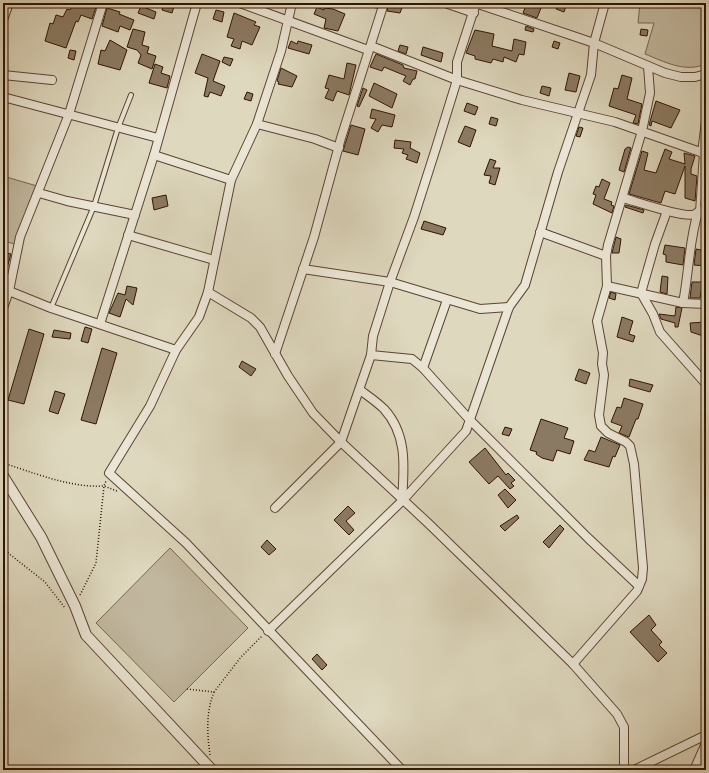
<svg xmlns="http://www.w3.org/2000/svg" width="709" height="773" viewBox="0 0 709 773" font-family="Alegreya,serif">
<rect width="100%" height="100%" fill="#ded8be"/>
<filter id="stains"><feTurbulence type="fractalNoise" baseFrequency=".005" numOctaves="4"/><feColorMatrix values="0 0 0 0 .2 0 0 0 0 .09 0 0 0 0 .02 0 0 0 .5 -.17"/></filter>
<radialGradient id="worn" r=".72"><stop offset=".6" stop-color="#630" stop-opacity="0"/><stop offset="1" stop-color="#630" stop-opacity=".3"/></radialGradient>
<!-- green -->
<g fill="#c1b79e" stroke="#79664f">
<path d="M640 3H706V64C685 73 665 62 645 54L654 23H638Z"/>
<polygon points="3,176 37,186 15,244 3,241"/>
<polygon points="170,548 248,628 174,702 96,623"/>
</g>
<!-- building -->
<g fill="#8b7a63" stroke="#311400">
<polygon points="74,3 84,3 96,7 92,19 81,15 78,22 76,21 66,48 45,41 50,23 53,24 56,15 63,17 67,9 70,10"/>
<polygon points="164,3 175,3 172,13 162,10"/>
<polygon points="365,3 378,3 377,8 365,6"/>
<polygon points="389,3 403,5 400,13 387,11"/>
<polygon points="527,3 543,3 537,18 523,13"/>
<polygon points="558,3 567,3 564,12 556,9"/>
<polygon points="141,6 156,12 154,19 138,13"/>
<polygon points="317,7 324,10 324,8 333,9 345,14 338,31 324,28 326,19 314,14"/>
<polygon points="107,8 120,12 119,14 134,20 130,30 120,26 118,32 102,26"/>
<polygon points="216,10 224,12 222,22 213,19"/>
<polygon points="234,13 256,22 254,25 260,27 252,45 242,41 240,49 231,46 234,39 227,37"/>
<polygon points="526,26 534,29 533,32 525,30"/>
<polygon points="133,29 145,32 142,45 149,47 147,53 156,56 152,69 138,63 141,55 137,50 127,47"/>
<polygon points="641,29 648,30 647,36 640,35"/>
<polygon points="475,30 494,34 492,46 512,51 514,39 526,42 524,55 519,54 516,62 504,57 503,62 493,59 491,63 475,59 475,56 466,53"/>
<polygon points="110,40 127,50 120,70 98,64 101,50 105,51"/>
<polygon points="291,41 297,44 298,41 312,45 309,54 288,48"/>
<polygon points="554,41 560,43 558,49 552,47"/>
<polygon points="400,45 408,47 406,54 398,51"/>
<polygon points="423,47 443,53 441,62 421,55"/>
<polygon points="70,50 76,51 74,60 68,58"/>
<polygon points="202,54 220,61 213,81 225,86 221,96 210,92 208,97 204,96 208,78 195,73"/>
<polygon points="376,54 403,65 404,68 417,71 415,79 413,79 410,85 403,81 406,76 384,67 382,71 370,67"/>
<polygon points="224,57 233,59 230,66 222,62"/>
<polygon points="347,63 356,65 349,95 337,91 333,101 325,98 329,89 325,88 329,75 344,79"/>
<polygon points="155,64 163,67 161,73 170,76 167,88 149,83"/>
<polygon points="281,68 297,76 292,87 278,84 279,82 277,81"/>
<polygon points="569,73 580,76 576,92 565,90"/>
<polygon points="622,75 632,78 627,99 642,104 638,124 633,123 636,115 609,106 614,88 618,89"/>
<polygon points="374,83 397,94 392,108 369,96"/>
<polygon points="542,86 551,88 549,96 540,93"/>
<polygon points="363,88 367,90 359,107 357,106"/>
<polygon points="247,92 253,94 251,101 244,99"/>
<polygon points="656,101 680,110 671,128 652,121 651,126 649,125"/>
<polygon points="467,103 478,107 475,115 464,111"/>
<polygon points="372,109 395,115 392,127 382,125 378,132 371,128 376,119 370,118"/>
<polygon points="491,117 498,119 496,126 489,124"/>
<polygon points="351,125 365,129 358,155 343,151"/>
<polygon points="465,126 476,130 470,147 458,142"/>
<polygon points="579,127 583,128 580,137 576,136"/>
<polygon points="395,140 411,142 410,148 420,153 417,163 406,159 408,155 402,153 404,149 394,148"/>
<polygon points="628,147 631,148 624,172 619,170 625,149"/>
<polygon points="665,149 672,152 669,159 685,164 684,153 695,156 691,169 691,174 697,176 695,201 685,198 685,166 675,194 665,191 661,203 629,194 642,151 648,153 644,170 656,173"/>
<polygon points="490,159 496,161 493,168 500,168 495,185 489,183 491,176 484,175"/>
<polygon points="704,176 706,176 706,191 704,191 702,204"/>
<polygon points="602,179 610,183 604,199 612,202 611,205 614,206 612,213 593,204 596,195 593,194 596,186 599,187"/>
<polygon points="166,195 168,206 154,210 152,198"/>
<polygon points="626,205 644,210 643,213 625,207"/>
<polygon points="424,221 446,228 443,235 421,229"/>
<polygon points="616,237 621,239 619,253 612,253"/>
<polygon points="665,245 685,248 683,265 666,262 666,255 663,254"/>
<polygon points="696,249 706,251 706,266 694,265"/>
<polygon points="3,252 11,254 5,275 3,275"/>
<polygon points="662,276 668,277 667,294 660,292"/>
<polygon points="692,282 703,282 700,298 690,298"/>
<polygon points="127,286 137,288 133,305 126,299 120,317 109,313 118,293 125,295"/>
<polygon points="611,292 616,294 615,300 609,298"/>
<polygon points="676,307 682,308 678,327 675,327 675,323 661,319 659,314 675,316"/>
<polygon points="622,317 633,321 629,334 635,336 633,342 617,337"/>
<polygon points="706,322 706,337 691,332 690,323"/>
<polygon points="85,327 92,329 88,343 81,341"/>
<polygon points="29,329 44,334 24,404 8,400"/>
<polygon points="54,330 71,333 70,339 52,337"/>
<polygon points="102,348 117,353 96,424 81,420"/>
<polygon points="242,361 256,369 251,376 239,367"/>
<polygon points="579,369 590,373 586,384 575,380"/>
<polygon points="630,379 653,385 650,392 629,386"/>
<polygon points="55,391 65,394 58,414 49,411"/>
<polygon points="624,398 643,404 638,419 636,419 629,437 619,433 622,426 611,422 617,407 621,408"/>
<polygon points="541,419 568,428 564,438 574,441 570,454 557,450 553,461 542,458 536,454 537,452 530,450"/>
<polygon points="505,427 512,429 509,436 502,434"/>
<polygon points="601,437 620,445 615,457 613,456 609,467 584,460 589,450 595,452"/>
<polygon points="485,448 506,475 508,473 515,480 511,483 514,486 510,489 498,476 489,484 469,462"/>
<polygon points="505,489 516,500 508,508 498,495"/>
<polygon points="348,506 355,513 346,521 354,530 349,535 334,520"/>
<polygon points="517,515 519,518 505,531 500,526"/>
<polygon points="560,525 564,529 549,548 543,542"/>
<polygon points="267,540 276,549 269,555 261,547"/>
<polygon points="649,615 656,625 651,630 662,642 659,645 667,653 658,662 630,632"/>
<polygon points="317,654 327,665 322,670 312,659"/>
</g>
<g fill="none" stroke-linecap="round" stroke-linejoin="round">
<defs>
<g id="service">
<polyline points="698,212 702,153"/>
<polyline points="51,308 94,206 118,128 131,95"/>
</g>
<g id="minor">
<polyline points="240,3 368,50"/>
<polyline points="292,3 281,51 257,124 231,180 208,292 199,317 176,350 150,406 109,473 186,543 402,770"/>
<polyline points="445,3 474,13"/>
<polyline points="475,3 594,43 665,73 681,77 695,77 706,74"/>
<polyline points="3,20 9,3"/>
<polyline points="371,46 457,80 522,100 615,122 706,154"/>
<polyline points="3,75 52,80"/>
<polyline points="3,97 158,138"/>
<polyline points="257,124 315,139 339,148"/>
<polyline points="702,153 706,121"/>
<polyline points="154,155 231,180"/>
<polyline points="39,193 67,201 135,215"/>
<path d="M623 198C635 201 686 219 695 214 699 212 702 210 706 208"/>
<polyline points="667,211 655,244 641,293 653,314 660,332 706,384"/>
<polyline points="540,232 606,256"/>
<polyline points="128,235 214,260"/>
<polyline points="303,269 390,282 480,309 509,307"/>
<polyline points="607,286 683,303 706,304"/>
<polyline points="9,291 51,308 176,350"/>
<polyline points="208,292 251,318 260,327 288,376 313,413 341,442 428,523 573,664 617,714 624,727 624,770"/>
<path d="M683 303C689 272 689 241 698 212"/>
<polyline points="3,308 9,291 20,237 69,114 103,3"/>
<polyline points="100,324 154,155 197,3"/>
<polyline points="275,354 314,237 341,138 384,3"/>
<polyline points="371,355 412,359 423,368 469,419 588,538 639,586"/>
<polyline points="423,368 447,300"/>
<path d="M360 390C368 396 377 402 384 409 408 435 404 468 402 501"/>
<polyline points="275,508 341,442 371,355 373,336 390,282 414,217 436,148 457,80 457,62 476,3"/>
<polyline points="268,631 402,501 466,431 509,307 525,285 558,172 591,75 594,43 605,3"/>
<polyline points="573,664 637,591 642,579 643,568 634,464 630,446 626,442 608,433 601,426 599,415 604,375 602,364 603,353 597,321 607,286 606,256 608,245 642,131 650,93 648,66"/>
<polyline points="634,770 706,735"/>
<polyline points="694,770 706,743"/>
</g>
<polyline id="tertiary" points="3,476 41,537 75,606 86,635 212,770"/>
</defs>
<!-- service casing -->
<use href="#service" stroke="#5c4530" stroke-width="6"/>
<!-- minor casing -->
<use href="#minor" stroke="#5c4530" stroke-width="10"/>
<!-- tertiary casing -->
<use href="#tertiary" stroke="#5c4530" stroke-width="12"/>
<!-- path -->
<g stroke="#311400" stroke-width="1.5" stroke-dasharray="1 2" stroke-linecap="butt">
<path d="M3 463C35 473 70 488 104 486L106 481"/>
<polyline points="3,549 45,582 65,608"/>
<polyline points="80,595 96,563 104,486 117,491"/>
<polyline points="187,689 214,692 241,657 262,636"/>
<path d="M210 755C207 733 206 712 214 692"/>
</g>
<!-- service -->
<use href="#service" stroke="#eae6d5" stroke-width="4"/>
<!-- minor -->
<use href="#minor" stroke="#eae6d5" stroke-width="8"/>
<!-- tertiary -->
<use href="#tertiary" stroke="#eae6d5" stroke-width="10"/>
</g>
<!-- margin -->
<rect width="709" height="773" fill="none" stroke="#ded8be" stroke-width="16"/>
<rect x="4" y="4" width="701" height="765" fill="none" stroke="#311400" stroke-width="2"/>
<rect x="8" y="8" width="693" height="757" fill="none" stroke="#311400"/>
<rect width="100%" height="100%" filter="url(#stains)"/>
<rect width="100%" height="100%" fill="url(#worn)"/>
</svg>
